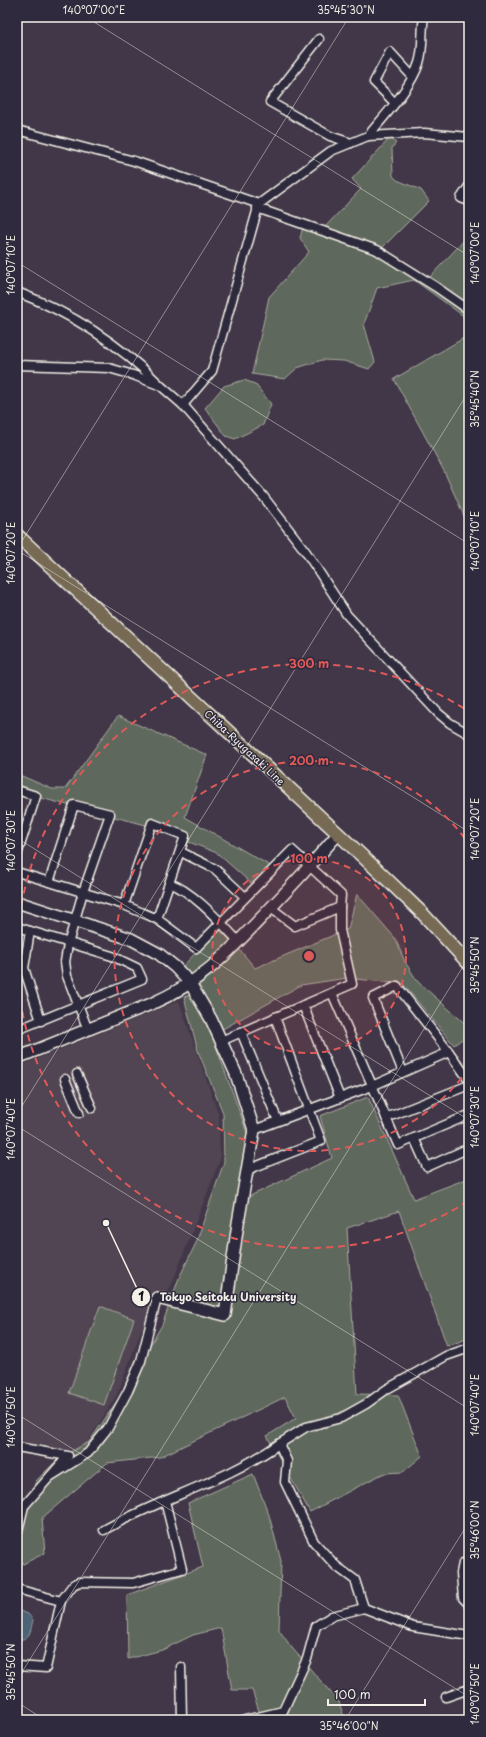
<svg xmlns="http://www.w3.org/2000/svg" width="486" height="1737" viewBox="0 0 486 1737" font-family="'Playpen Sans',sans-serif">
<rect width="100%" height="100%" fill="#413748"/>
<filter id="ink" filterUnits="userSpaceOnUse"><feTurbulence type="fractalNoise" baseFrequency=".025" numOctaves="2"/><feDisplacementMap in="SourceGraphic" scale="8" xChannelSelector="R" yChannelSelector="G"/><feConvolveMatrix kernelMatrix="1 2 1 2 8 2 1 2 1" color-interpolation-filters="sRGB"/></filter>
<g filter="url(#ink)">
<!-- built -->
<polygon fill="#514452" points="179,1001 219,1116 220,1160 171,1286 141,1331 117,1395 81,1452 17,1442 17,1067"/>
<!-- green -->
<g fill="#5f675b" stroke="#aaaca2">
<polygon points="390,138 396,143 392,148 393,176 397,180 421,190 429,201 380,250 428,279 469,235 469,320 414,280 377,288 364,324 375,362 369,369 344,361 322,360 297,368 285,379 252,374 269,297 309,252 300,238 303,227 323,229 361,189 352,179"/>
<polygon points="469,335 469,527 444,471 394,379"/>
<polygon points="244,380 255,384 271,404 263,425 235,439 226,436 205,408 224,386"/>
<polygon points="118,716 207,755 185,817 274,868 223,930 255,968 348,929 357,894 395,938 405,962 418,982 469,1027 469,1034 454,1045 403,984 347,978 301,985 212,1035 247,1133 237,1202 332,1158 320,1116 368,1097 414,1199 469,1178 469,1338 447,1346 399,1211 347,1228 357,1394 398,1395 422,1456 403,1472 385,1473 378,1476 310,1512 267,1436 296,1418 285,1397 160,1457 107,1463 42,1518 45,1553 23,1564 17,1546 17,1534 22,1516 36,1481 59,1458 89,1442 119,1398 162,1325 179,1278 196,1243 224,1162 223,1113 198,1051 184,997 201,991 183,966 215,933 253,885 217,853 146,825 17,792 17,774 52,789 65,789"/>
<polygon points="100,1306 134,1319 104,1405 69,1393"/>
<polygon points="253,1474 269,1515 281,1561 279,1630 292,1648 339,1702 345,1720 262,1720 252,1690 232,1690 221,1628 193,1635 162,1650 128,1659 127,1595 203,1567 188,1503"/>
</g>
<!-- water -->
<path fill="#4b6474" stroke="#8f9ca2" d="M17 1610 28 1614 33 1620C30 1632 31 1639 17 1640Z"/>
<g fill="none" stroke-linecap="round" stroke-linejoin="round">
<defs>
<g id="street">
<polyline points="319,39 270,102 330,136 351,143"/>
<polyline points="395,103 374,82 390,52 412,76"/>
<polyline points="17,130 134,161 259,204"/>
<path d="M368 136C385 115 411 88 419 63 424 48 421 32 424 17"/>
<polyline points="469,186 461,198 469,201"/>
<polyline points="257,208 377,250 436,287 469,310"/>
<path d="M17 292C69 312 119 344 159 384"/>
<polyline points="17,365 109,368 133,375 161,386 183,405 263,496 306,552 347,615 438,713 450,723 469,734"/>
<polyline points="183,405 212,371 259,204 331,151 368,136 424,133 469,137"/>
<polyline points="17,790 36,796 17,855"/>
<polyline points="181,852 215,869 245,897"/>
<polyline points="17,872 124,905 157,919 196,948 292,850 341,895 340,907 295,926 271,908"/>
<polyline points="49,882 74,805 110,814 83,892 68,944 65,962 67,976 88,1030"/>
<path d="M169 883C193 891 221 923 239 942"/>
<polyline points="124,905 152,823 185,836 157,919"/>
<polyline points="17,927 112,956 137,968 142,979 17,1030"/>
<polyline points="30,931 24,968 41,1021"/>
<polyline points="332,993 398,1145 469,1115"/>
<polyline points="303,1005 340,1098"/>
<polyline points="241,1032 278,1121"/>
<polyline points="221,1041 352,984 340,930 340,907"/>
<polyline points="403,1072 373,998 397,986 449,1052 469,1080"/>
<polyline points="77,1074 92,1108"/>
<polyline points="65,1079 79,1113"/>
<polyline points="386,1118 469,1085"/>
<polyline points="254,1130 372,1086 449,1052"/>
<polyline points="414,1138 427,1167 469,1148"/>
<polyline points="247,1170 321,1141 275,1017"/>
<polyline points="279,1444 306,1427 341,1418 366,1404 387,1389 446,1356 469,1348"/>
<polyline points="17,1447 68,1456 24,1506 17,1535"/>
<polyline points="51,1476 88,1453 108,1428 128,1391 141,1361 157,1298"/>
<path d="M104 1530C160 1498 225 1482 279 1444L287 1461 285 1482 314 1542 336 1566 355 1580 364 1608 413 1627 469 1636"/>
<polyline points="469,1564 463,1563 461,1573 463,1598 469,1604"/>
<polyline points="17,1589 61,1601 46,1668 17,1666"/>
<polyline points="61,1601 73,1585 79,1582 133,1583 182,1569 165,1501"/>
<polyline points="181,1667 182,1720"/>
<polyline points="446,1697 469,1689"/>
<polyline points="245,1720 283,1711 307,1659 316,1626 332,1616 364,1608"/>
</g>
<g id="secondary">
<polyline points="17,902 131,939 159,954 175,967 190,983 211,1019 236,1074 254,1130 238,1223 225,1315 157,1298"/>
<path d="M17 1058 151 1004C201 982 225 956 262 917 288 890 313 863 338 834"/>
</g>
<polyline id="primary" points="17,535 375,868 422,913 469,964"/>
</defs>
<!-- street casing -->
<use href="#street" stroke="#f4f1e8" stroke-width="11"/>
<!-- secondary casing -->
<use href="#secondary" stroke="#f4f1e8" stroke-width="14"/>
<!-- primary casing -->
<use href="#primary" stroke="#f4f1e8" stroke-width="15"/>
<!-- street -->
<use href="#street" stroke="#2f2a3d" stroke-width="8"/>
<!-- secondary -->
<use href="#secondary" stroke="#2f2a3d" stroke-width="11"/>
<!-- primary -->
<use href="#primary" stroke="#766a54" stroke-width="12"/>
</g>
</g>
<!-- ticks -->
<path fill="none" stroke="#f4f1e8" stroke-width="1" stroke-opacity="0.45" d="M86 17 469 256M17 262 469 544M17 549 349 17M17 550 469 832M17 838 469 1120M17 1114 469 391M17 1126 469 1409M17 1414 469 1697M17 1680 469 957M17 1702 45 1720M345 1720 469 1522"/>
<!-- distance rings -->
<circle cx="309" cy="956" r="97" fill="#de5a58" fill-opacity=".12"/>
<g fill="none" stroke="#de5a58" stroke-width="2" stroke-dasharray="7 5">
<circle cx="309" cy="956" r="97"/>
<path d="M469 1068A195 195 0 1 1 469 844"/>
<path d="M468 1201A292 292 0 0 1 17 959M17 953A292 292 0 0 1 468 711"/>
</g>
<g text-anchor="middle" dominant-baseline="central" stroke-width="3" stroke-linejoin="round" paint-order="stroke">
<!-- street labels -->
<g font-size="10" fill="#f4f1e8" stroke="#2f2a3d">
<text transform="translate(245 747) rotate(43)">Chiba-Ryugasaki Line</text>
</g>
</g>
<circle cx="309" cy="956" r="6" fill="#de5a58" stroke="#2f2a3d" stroke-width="2"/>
<g font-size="12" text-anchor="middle" font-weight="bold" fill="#de5a58" stroke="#2f2a3d" stroke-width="3" stroke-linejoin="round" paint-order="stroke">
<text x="309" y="668">300 m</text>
<text x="309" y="765">200 m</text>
<text x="309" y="863">100 m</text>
</g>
<!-- callouts -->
<path fill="none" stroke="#f4f1e8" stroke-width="1.5" d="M106 1223L141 1297"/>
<g fill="#f4f1e8" stroke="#2f2a3d" stroke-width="1.5">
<circle cx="106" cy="1223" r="4"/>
<circle cx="141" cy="1297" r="10"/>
</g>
<g font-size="12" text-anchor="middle" font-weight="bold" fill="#111">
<text x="141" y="1301">1</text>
</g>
<g font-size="11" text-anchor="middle" font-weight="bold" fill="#f4f1e8" stroke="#2f2a3d" stroke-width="3" stroke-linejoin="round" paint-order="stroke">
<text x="228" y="1301">Tokyo Seitoku University</text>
</g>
<!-- margin -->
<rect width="486" height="1737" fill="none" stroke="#2f2a3d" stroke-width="44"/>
<!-- scale -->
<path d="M328 1699v6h97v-6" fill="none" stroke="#f4f1e8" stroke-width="2"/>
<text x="334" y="1699" font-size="12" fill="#f4f1e8" stroke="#2f2a3d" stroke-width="3" paint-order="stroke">100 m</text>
<rect x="22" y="22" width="442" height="1693" fill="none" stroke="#f4f1e8" stroke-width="1.5"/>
<g font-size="10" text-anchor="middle" fill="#f4f1e8">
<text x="94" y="14">140°07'00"E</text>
<text x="346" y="14">35°45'30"N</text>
<text transform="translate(475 253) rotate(-90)" y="4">140°07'00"E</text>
<text transform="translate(11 265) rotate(-90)" y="4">140°07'10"E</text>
<text transform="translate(475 399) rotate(-90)" y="4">35°45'40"N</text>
<text transform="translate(475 541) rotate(-90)" y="4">140°07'10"E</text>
<text transform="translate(11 553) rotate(-90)" y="4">140°07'20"E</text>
<text transform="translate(475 829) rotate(-90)" y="4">140°07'20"E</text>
<text transform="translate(11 841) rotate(-90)" y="4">140°07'30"E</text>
<text transform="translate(475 965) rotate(-90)" y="4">35°45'50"N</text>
<text transform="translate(475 1117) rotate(-90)" y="4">140°07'30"E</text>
<text transform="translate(11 1129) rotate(-90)" y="4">140°07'40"E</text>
<text transform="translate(475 1405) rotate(-90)" y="4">140°07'40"E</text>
<text transform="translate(11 1417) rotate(-90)" y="4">140°07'50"E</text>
<text transform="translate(475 1530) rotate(-90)" y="4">35°46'00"N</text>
<text transform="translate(11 1672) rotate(-90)" y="4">35°45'50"N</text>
<text transform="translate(475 1694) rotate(-90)" y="4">140°07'50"E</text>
<text x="349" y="1730">35°46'00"N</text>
</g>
</svg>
